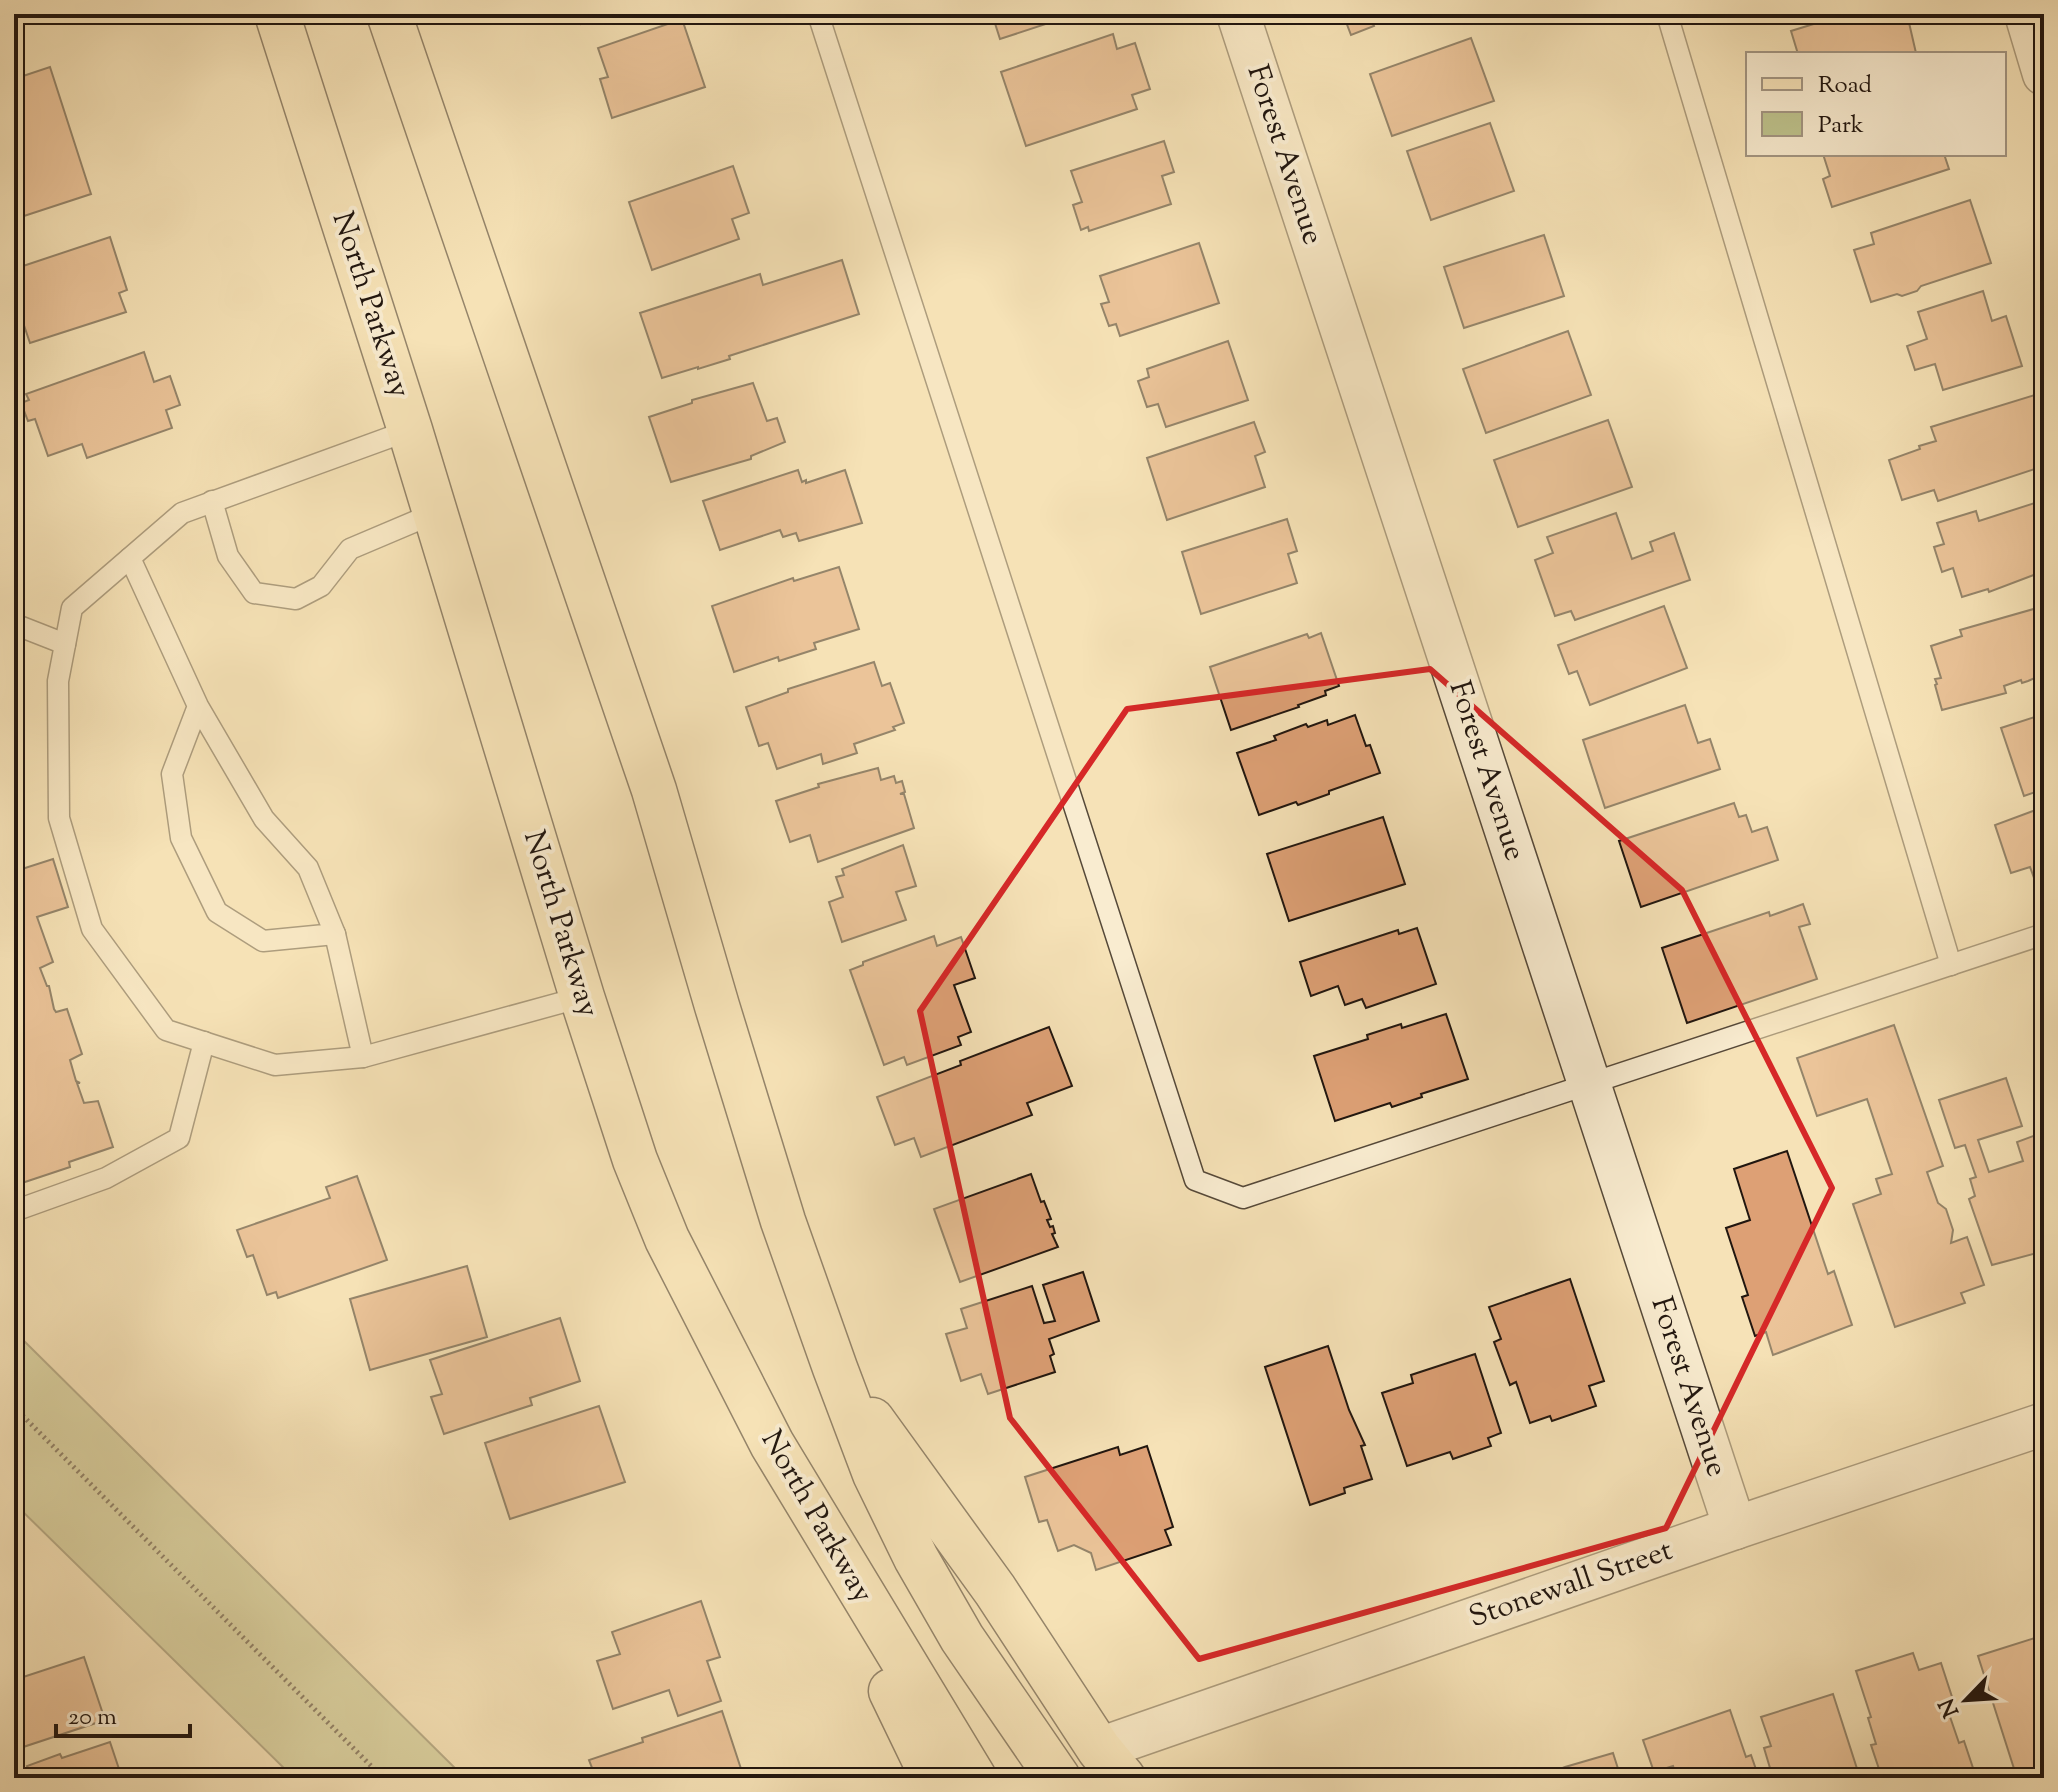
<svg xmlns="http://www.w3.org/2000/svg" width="2058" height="1792" viewBox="0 0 2058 1792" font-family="'Sorts Mill Goudy',serif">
<rect width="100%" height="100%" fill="#f6e2b7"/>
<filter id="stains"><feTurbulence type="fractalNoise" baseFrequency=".0025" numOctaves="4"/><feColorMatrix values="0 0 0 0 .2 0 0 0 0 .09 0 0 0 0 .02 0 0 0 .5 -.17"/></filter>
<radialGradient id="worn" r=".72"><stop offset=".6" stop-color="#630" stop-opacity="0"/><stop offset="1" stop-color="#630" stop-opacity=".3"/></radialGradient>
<!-- green -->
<polygon fill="#bec38d" stroke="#706c4e" stroke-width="2" points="14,1331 465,1778 294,1778 14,1503"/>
<!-- building -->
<g fill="#dda075" stroke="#21160f" stroke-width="2">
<polygon points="578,14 611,14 581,24"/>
<polygon points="992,14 1076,14 1000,39"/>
<polygon points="1343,14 1369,14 1374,26 1351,35"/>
<polygon points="1846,14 1907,14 1916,53 1798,54 1791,31"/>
<polygon points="682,19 705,87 612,118 600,79 608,77 598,48"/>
<polygon points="1113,34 1117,49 1135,43 1150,89 1132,95 1137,109 1026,146 1001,72"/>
<polygon points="1471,38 1494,101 1392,136 1370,74"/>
<polygon points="50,67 91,194 24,216 14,189 14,79"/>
<polygon points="1490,123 1514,191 1431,220 1407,151"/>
<polygon points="1164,141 1174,172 1162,176 1171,204 1089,231 1088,227 1081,230 1073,205 1082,202 1071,171"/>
<polygon points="1823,154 1944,154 1949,169 1832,207 1823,179 1830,176"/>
<polygon points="733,166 749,213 732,219 739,239 652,270 629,202"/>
<polygon points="1970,200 1991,263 1921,286 1917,291 1902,296 1897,294 1871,302 1854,250 1874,244 1871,233"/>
<polygon points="1544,235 1564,296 1464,328 1444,267"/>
<polygon points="110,237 127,290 119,293 126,312 30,343 14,296 14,269"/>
<polygon points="1199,243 1219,303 1120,336 1116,324 1109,326 1101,304 1109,302 1100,276"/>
<polygon points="842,260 859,314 729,356 730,359 698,369 698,367 662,378 640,313 760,274 763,285"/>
<polygon points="1983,291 1992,321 2006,316 2022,366 1943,390 1935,364 1915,370 1907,346 1927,339 1918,312"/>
<polygon points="1568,331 1591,395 1486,433 1463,369"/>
<polygon points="1228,341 1248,400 1166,427 1158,404 1147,407 1138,381 1149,377 1147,369"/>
<polygon points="144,352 154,382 170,376 180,405 166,410 172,428 87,458 82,444 48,456 35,419 28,421 21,403 29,400 26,394"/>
<polygon points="753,383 767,421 777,418 785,442 751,456 751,459 671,482 649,417 692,403 692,400"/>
<polygon points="2035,395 2044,423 2044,466 1938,501 1934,490 1902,500 1889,460 1920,449 1919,446 1936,441 1931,427"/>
<polygon points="1608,420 1632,487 1518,527 1494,460"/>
<polygon points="1254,422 1265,452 1255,456 1265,487 1167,520 1147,458"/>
<polygon points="798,470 802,482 806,480 806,483 845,470 862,523 799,541 796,533 783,537 780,530 720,550 703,501"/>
<polygon points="2044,500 2044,571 1989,592 1988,589 1962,597 1953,568 1942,572 1934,547 1944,544 1937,523 1976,511 1979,521"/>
<polygon points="1616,513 1632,559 1653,551 1650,542 1674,533 1690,580 1575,620 1571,611 1555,616 1535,560 1553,553 1547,537"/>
<polygon points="1287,519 1297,551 1288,554 1297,583 1201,614 1182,552"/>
<polygon points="839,567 859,629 814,643 816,649 779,661 778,657 734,672 712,606 793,578 794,581"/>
<polygon points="1664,606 1687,668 1590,705 1577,671 1569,674 1558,645"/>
<polygon points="2044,606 2044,674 2028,681 2022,683 2021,680 2004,686 2006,693 1942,710 1935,685 1937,684 1935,679 1941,678 1931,646 1962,636 1960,630"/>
<polygon points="1321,633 1339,686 1325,691 1326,695 1298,705 1299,707 1231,730 1210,667 1307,634 1309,638"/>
<polygon points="874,662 882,686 890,683 904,723 893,727 895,730 854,744 857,753 823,764 821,754 777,769 768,743 759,746 746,707 788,692 788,689"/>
<polygon points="1685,705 1698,743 1710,739 1720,769 1605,808 1583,740"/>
<polygon points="2044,714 2044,789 2024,796 2001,728"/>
<polygon points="1355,715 1366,746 1370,745 1380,773 1329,791 1329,794 1298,805 1296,802 1259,815 1237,753 1276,740 1274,736 1306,724 1308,727 1327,720 1328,725"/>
<polygon points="878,768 881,780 894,776 896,783 902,781 905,792 900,794 904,794 914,828 818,862 810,835 790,842 776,801 819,787 818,784"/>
<polygon points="1734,803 1739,817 1746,815 1752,832 1767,827 1778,860 1641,907 1619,841"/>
<polygon points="2044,807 2044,883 2037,886 2030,867 2011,873 1995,825"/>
<polygon points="1383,817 1405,884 1289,921 1267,854"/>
<polygon points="903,845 916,886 896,892 906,920 842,942 829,902 843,897 836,877 844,875 842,869"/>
<polygon points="14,847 22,869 53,859 68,907 37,917 53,962 40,968 47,986 49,986 54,1009 56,1012 67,1009 82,1054 70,1060 76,1081 80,1083 77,1083 84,1103 98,1101 113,1147 69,1162 70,1167 22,1183 20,1179 14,1181"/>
<polygon points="1803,904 1810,924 1799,927 1817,979 1687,1023 1662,948 1769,912 1770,916"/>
<polygon points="1417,928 1436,984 1366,1008 1362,999 1345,1005 1338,986 1311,996 1300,962 1398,930 1399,934"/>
<polygon points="934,936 937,946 961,937 975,978 954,985 971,1032 958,1037 961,1045 907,1065 904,1057 884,1065 850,970 863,965 863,962"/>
<polygon points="1446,1014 1468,1079 1421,1094 1422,1097 1392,1107 1390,1103 1335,1121 1314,1056 1368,1039 1367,1035 1401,1024 1402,1028"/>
<polygon points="1894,1025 1943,1166 1927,1172 1938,1203 1946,1209 1953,1230 1951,1243 1967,1237 1984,1285 1961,1293 1965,1303 1895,1327 1853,1204 1881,1194 1876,1179 1892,1174 1867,1099 1817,1116 1797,1058"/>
<polygon points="1049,1027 1072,1086 1027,1103 1032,1115 921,1157 914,1138 895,1145 877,1097 961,1065 960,1061"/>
<polygon points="2006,1078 2022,1126 1978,1140 1989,1172 2023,1161 2017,1142 2044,1132 2044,1251 1992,1265 1969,1199 1975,1196 1970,1179 1976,1177 1965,1145 1955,1148 1939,1100"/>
<polygon points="1787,1151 1828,1274 1834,1271 1852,1325 1773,1355 1766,1332 1755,1336 1742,1297 1748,1295 1726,1228 1750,1220 1734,1169"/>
<polygon points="1031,1174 1041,1202 1044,1201 1051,1219 1047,1220 1050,1227 1053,1226 1055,1233 1052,1234 1058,1247 960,1282 934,1209"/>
<polygon points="357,1176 387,1260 278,1298 276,1292 267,1295 253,1255 247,1257 237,1230 330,1198 326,1187"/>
<polygon points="467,1266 487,1337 370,1370 350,1299"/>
<polygon points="1083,1272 1099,1321 1049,1339 1054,1354 1050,1356 1055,1372 988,1394 981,1374 961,1381 946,1334 967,1328 961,1309 1032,1286 1044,1323 1055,1321 1043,1285"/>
<polygon points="1570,1279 1604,1381 1589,1386 1596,1406 1552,1421 1550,1416 1530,1423 1516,1382 1510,1385 1494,1342 1501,1339 1489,1307"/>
<polygon points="560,1318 580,1381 530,1398 532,1405 444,1434 431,1397 442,1394 430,1360"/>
<polygon points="1328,1346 1349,1410 1365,1445 1361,1446 1372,1479 1344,1488 1345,1493 1310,1505 1265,1367"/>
<polygon points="1475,1354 1501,1433 1488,1438 1491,1446 1453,1459 1450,1452 1407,1466 1382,1393 1413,1383 1411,1375"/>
<polygon points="599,1406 625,1482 510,1519 485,1443"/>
<polygon points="1147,1446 1173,1527 1165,1530 1171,1545 1096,1570 1091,1553 1074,1545 1058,1551 1047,1520 1039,1522 1025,1477 1118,1447 1120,1455"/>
<polygon points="701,1601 720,1657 707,1661 721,1701 678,1716 669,1690 613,1709 597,1661 620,1654 612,1632"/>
<polygon points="2044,1635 2044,1778 2017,1778 1978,1656"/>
<polygon points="1913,1653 1919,1670 1941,1663 1954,1703 1946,1705 1959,1743 1964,1741 1976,1777 1882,1778 1871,1745 1876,1744 1868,1718 1871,1717 1856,1671"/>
<polygon points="84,1657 105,1720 14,1750 14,1680"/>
<polygon points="1833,1694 1860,1778 1773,1778 1764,1748 1771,1746 1761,1717"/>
<polygon points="1730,1710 1746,1757 1751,1755 1759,1778 1677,1778 1673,1766 1654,1772 1643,1740"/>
<polygon points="722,1711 744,1778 596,1778 589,1760 643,1742 642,1738"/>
<polygon points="110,1742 122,1778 14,1778 14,1774 28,1769 27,1766 60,1754 62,1758"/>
<polygon points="1613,1753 1621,1778 1546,1778 1545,1775 1565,1767"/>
</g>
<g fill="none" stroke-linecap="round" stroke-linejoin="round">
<defs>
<g id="service">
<polyline points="818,14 1195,1180 1243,1198 2044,934"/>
<polyline points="1667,14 1951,965"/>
<polyline points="410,430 182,513 72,608 58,681 59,818 92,929 166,1030 275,1065 363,1057 582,997"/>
<polyline points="212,501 228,556 254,593 296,599 321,586 350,549 435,513"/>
<polyline points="130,558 198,706 264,819 308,868 335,934 263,941 217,912 181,838 172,774 198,706"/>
<polyline points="14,624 65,644"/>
<polyline points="335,934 363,1057"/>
<polyline points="14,1211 106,1178 179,1138 204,1042"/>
</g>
<g id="minor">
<polyline points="1238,14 1735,1528"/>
<polyline points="2026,14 2044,74"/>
<polyline points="1099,1749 1735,1528 2044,1424"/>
</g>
<g id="primary">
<polyline points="277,14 410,430 582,997 635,1160 667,1239 772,1444 974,1778"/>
<polyline points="389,14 654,790 717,1006 783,1221 835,1368 875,1474 916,1558 962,1638 1058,1778"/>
<polyline points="872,1420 995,1590 1099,1749 1123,1778"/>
<polyline points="891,1691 933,1778"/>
</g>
</defs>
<!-- service casing -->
<use href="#service" stroke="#564939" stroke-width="23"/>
<!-- minor casing -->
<use href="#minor" stroke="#564939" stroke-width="45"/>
<!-- primary casing -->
<use href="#primary" stroke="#21160f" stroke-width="47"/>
<!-- path -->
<polyline stroke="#21160f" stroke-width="5" stroke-dasharray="2 4" stroke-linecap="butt" points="14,1407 383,1778"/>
<!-- service -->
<use href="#service" stroke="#f9ecd0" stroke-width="20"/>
<!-- minor -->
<use href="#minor" stroke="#f9ecd0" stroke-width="42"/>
<!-- primary -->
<use href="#primary" stroke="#f6e2b7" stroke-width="44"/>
</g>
<!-- marked area -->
<path d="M0 0H2058V1792H0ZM1430 669 1682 890 1832 1188 1666 1528 1199 1659 1010 1418 920 1011 1127 709Z" fill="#f6e2b7" fill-opacity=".55" fill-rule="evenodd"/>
<path fill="none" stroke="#d62828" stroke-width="6" stroke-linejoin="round" d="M1430 669 1682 890 1832 1188 1666 1528 1199 1659 1010 1418 920 1011 1127 709Z"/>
<g text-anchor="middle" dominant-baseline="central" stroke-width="8" stroke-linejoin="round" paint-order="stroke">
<!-- street labels -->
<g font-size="30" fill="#21160f" stroke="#f9ecd0">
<text transform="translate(1284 155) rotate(72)">Forest Avenue</text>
<text transform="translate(370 305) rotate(72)">North Parkway</text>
<text transform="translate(1486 771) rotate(72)">Forest Avenue</text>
<text transform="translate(560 924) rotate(73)">North Parkway</text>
<text transform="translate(1688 1387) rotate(72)">Forest Avenue</text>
<text transform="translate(816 1517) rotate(60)">North Parkway</text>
<text transform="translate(1571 1585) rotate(-19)">Stonewall Street</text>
</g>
</g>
<!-- margin -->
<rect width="2058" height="1792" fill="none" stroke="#f6e2b7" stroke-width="48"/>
<rect x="16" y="16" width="2026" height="1760" fill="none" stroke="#21160f" stroke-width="4"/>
<rect x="24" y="24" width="2010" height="1744" fill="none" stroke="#21160f" stroke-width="2"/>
<!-- legend -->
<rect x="1746" y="52" width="260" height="104" fill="#f9ecd0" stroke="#a39683" stroke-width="2"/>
<rect x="1762" y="78" width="40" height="12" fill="#f6e2b7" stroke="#a39683" stroke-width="2"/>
<text x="1818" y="92" font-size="24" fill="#21160f">Road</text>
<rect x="1762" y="112" width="40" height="24" fill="#bec38d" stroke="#a39683" stroke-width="2"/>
<text x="1818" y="132" font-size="24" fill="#21160f">Park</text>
<!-- north arrow -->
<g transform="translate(1966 1700) rotate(245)" stroke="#f9ecd0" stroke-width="6" paint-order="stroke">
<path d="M0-6L14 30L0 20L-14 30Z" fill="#21160f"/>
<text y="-12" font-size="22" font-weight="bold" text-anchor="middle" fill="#21160f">N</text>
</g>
<!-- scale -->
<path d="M56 1724v12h134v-12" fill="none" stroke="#21160f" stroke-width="4"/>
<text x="68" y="1724" font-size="24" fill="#21160f" stroke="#f9ecd0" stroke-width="6" paint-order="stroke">20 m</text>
<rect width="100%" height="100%" filter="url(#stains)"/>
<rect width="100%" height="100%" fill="url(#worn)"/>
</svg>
